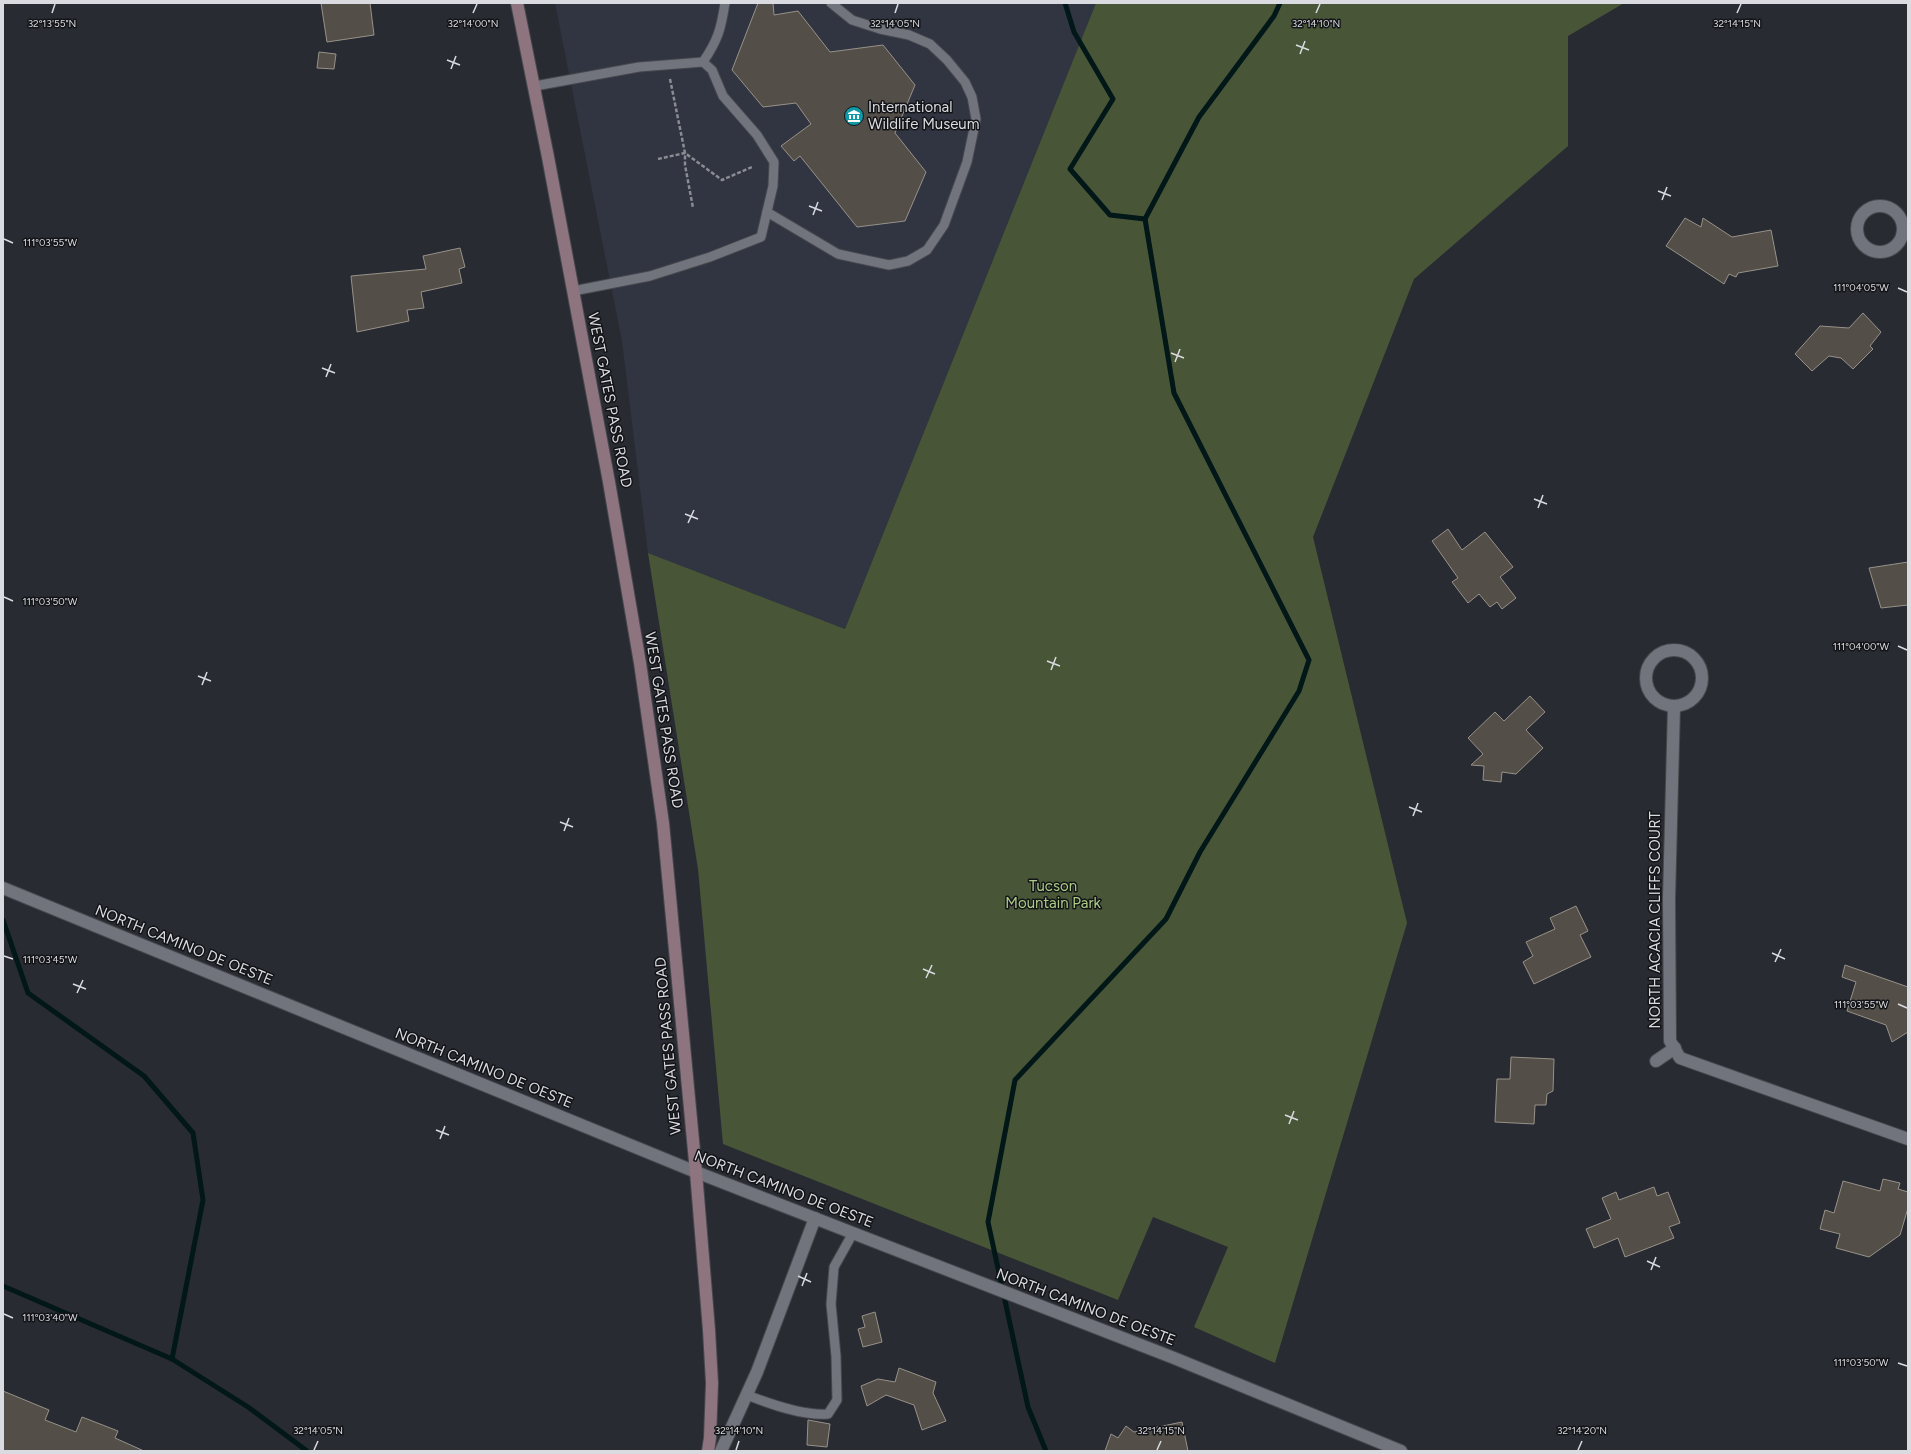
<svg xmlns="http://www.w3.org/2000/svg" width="1911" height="1454" viewBox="0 0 1911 1454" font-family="Figtree,sans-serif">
<rect width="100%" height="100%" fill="#292b33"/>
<!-- built -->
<polygon fill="#313542" points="555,3 1096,3 845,629 648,553 622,341"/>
<!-- green -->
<polygon fill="#485637" points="1096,3 1624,3 1568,36 1568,146 1414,279 1313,537 1407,923 1275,1363 1194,1327 1228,1247 1153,1217 1118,1300 723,1144 698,869 648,553 845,629"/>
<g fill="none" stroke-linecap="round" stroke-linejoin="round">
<!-- stream -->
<g stroke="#021717" stroke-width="5">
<polyline points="1065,3 1074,32 1113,99 1070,169 1110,215 1145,219"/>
<polyline points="3,920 28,993 144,1076 193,1133 203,1200 172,1359"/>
<polyline points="3,1286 172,1359 248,1407 307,1451"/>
<polyline points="1046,1451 1028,1407 988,1222 1015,1080 1166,919 1200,852 1299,691 1309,660 1174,393 1145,219 1199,117 1274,16 1280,3"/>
</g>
</g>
<!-- building -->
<g fill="#534e47" stroke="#979289">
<polygon points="321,3 370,3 374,35 327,42"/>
<polygon points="758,3 773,3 774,15 798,11 830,52 883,45 915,85 895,133 926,172 905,221 857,227 800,156 794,161 781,146 811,124 796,103 763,107 732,70"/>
<polygon points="319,52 336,54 334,69 317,68"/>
<polygon points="1685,218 1701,227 1703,218 1732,237 1771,230 1778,266 1738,273 1736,277 1729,274 1724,284 1666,246"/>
<polygon points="460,248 465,267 459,269 462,283 421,292 424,308 407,310 409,321 357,332 351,276 426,269 423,256"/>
<polygon points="1863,313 1881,332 1870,346 1873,349 1853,369 1841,358 1829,356 1812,371 1795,354 1820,326 1849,328"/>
<polygon points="1448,529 1462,550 1485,532 1513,567 1500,577 1516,598 1502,609 1497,602 1490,607 1479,594 1468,603 1452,582 1458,578 1432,541"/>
<polygon points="1908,562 1908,605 1881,608 1869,568"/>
<polygon points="1530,696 1545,712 1526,730 1543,748 1516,774 1502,772 1501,782 1483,780 1484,766 1471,765 1483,754 1468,738 1495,712 1504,721"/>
<polygon points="1576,906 1588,931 1580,935 1591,957 1534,984 1523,962 1533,956 1526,942 1555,929 1550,918"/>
<polygon points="1845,965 1908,987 1908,1032 1892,1042 1886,1025 1847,1011 1856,982 1842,977"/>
<polygon points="1511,1057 1554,1059 1553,1091 1547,1094 1546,1105 1535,1105 1534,1124 1495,1122 1497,1079 1510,1079"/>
<polygon points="1883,1179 1900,1183 1898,1189 1908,1192 1908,1208 1900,1235 1869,1257 1836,1248 1840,1234 1820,1229 1825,1210 1834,1213 1843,1181 1880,1191"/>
<polygon points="1654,1187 1657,1196 1668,1192 1680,1223 1669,1227 1674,1238 1625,1257 1618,1238 1594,1248 1586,1229 1611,1219 1602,1198 1616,1192 1619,1200"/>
<polygon points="875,1312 882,1342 863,1347 858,1329 865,1327 862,1316"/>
<polygon points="899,1368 936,1382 933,1393 946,1421 922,1430 914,1405 886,1395 867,1406 861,1386 878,1379 895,1382"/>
<polygon points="3,1391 49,1410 45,1420 76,1432 82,1417 118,1431 115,1438 144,1451 3,1451"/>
<polygon points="808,1420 830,1424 827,1447 807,1445"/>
<polygon points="1182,1422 1188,1451 1105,1451 1111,1434 1118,1438 1126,1426 1134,1432"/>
</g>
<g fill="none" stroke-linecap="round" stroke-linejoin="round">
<defs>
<g id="service">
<path d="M703 62C718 40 721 29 725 3"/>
<polyline points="535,86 639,67 703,62 712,70 723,96 757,135 774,162 773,186 761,237 710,257 650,276 573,291"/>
<polyline points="767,212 838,254 889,265 908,261 927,250 944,225 967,162 976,119 972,97 965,82 947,60 930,44 909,35 880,29 852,20 831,3"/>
<path d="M747 1395C770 1404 803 1416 828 1414L837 1400 836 1356 831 1304 834 1267 853 1233"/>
</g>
<g id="minor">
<circle cx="1880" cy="229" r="23"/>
<circle cx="1674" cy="678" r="28"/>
<polyline points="1674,706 1669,899 1670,1041 1680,1058 1908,1139"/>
<polyline points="3,888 696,1172"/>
<polyline points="1656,1061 1675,1048"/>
</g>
<g id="tertiary">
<polyline points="696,1172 1174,1358 1401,1451"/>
<polyline points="721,1451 757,1372 815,1218"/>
</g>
<polyline id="secondary" points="517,3 548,157 609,482 640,663 663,823 696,1172 709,1330 712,1383 710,1438 708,1451"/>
</defs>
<!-- service casing -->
<use href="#service" stroke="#46484d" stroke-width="11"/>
<!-- minor casing -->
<use href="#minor" stroke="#46484d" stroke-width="14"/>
<!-- tertiary casing -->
<use href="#tertiary" stroke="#46484d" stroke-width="14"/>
<!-- secondary casing -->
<use href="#secondary" stroke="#46484d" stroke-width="14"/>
<!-- path -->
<g stroke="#8a8c92" stroke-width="2.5" stroke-dasharray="4 2" stroke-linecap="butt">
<polyline points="670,79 685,153 685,165 693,208"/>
<polyline points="658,159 685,153 722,180 752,167"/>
</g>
<!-- service -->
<use href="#service" stroke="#72747d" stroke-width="9"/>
<!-- minor -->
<use href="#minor" stroke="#72747d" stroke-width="12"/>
<!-- tertiary -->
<use href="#tertiary" stroke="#72747d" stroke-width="12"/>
<!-- secondary -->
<use href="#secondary" stroke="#8e747f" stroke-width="12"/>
</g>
<!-- ticks -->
<path fill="none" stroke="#dadbe0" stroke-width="1.5" d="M52 13 55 4M473 13 477 4M895 13 898 4M1316 13 1320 4M1737 13 1741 4M1296 45 1309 50M1300 54 1305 41M447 60 460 65M451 69 456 56M1658 191 1671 196M1662 200 1667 187M809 206 822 211M813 215 818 202M4 239 13 243M1898 288 1907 292M1171 353 1184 358M1175 362 1180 349M322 368 335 373M326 377 331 364M1534 499 1547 504M1538 508 1543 495M685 514 698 519M688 523 694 510M4 597 13 601M1898 646 1907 650M1047 661 1060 666M1051 670 1056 657M198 676 211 681M202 685 207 672M1409 807 1422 812M1413 816 1418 803M560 822 573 827M564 831 569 818M1772 953 1785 959M4 956 13 959M1775 962 1781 949M923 969 935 974M926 978 932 965M73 984 86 989M77 993 83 980M1898 1004 1907 1008M1285 1115 1298 1120M1289 1124 1294 1111M436 1130 449 1135M440 1139 445 1126M1647 1261 1660 1267M1651 1270 1656 1257M798 1276 811 1282M802 1286 807 1273M4 1314 13 1318M1898 1363 1907 1366M314 1450 318 1441M736 1450 739 1441M1157 1450 1161 1441M1578 1450 1582 1441"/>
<!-- icons -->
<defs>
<symbol id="museum-disc" viewBox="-11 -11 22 22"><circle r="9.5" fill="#0f9aa8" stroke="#131417"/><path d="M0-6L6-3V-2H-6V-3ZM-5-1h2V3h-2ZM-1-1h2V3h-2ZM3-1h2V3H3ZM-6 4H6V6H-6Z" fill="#fff"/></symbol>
</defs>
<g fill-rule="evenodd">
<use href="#museum-disc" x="843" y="105" width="22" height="22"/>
</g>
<g text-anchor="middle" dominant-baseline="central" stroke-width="3" stroke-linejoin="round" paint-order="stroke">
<!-- poi labels -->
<g font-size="15" fill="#dadbe0" stroke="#131417" text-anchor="start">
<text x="868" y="107">International<tspan x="868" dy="17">Wildlife Museum</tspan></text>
</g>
<!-- street labels -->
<g font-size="15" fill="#dadbe0" stroke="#131417">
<text transform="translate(610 400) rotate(79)">WEST GATES PASS ROAD</text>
<text transform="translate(664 720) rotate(81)">WEST GATES PASS ROAD</text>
<text transform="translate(1655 920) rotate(-90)">NORTH ACACIA CLIFFS COURT</text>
<text transform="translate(184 945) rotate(22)">NORTH CAMINO DE OESTE</text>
<text transform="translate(668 1046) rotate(-95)">WEST GATES PASS ROAD</text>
<text transform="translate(484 1068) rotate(22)">NORTH CAMINO DE OESTE</text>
<text transform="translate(784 1189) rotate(21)">NORTH CAMINO DE OESTE</text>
<text transform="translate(1086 1307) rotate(21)">NORTH CAMINO DE OESTE</text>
</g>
<!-- park labels -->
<g font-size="15" fill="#accc86" stroke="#131417">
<text x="1053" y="886">Tucson<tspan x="1053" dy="17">Mountain Park</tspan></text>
</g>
</g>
<g font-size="10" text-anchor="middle" fill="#dadbe0" stroke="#131417" stroke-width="3" stroke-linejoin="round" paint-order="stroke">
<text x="52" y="27">32°13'55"N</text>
<text x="473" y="27">32°14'00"N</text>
<text x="895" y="27">32°14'05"N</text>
<text x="1316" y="27">32°14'10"N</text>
<text x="1737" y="27">32°14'15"N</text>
<text x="50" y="246">111°03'55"W</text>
<text x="1861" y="291">111°04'05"W</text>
<text x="50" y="605">111°03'50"W</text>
<text x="1861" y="650">111°04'00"W</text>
<text x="50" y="963">111°03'45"W</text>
<text x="1861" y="1008">111°03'55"W</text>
<text x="50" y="1321">111°03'40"W</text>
<text x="1861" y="1366">111°03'50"W</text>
<text x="318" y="1434">32°14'05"N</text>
<text x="739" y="1434">32°14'10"N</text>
<text x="1161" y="1434">32°14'15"N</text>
<text x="1582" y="1434">32°14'20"N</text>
</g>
<!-- border -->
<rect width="1911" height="1454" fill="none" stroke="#dadbe0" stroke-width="8"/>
</svg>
